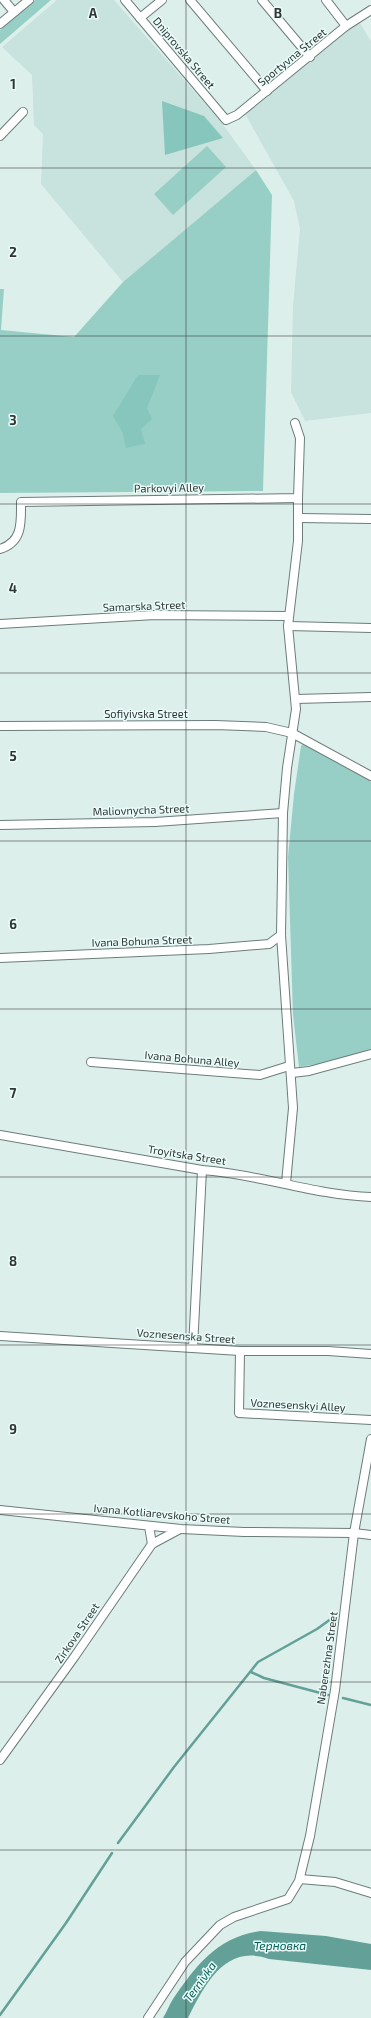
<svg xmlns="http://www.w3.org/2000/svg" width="371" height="2018" viewBox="0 0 371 2018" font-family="'Exo 2',sans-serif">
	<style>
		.built { fill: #c8e2de }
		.green { fill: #97cfc6 }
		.forest { fill: #87c6bc }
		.water { fill: #63a198 }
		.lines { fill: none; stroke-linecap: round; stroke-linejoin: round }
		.stream { stroke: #63a198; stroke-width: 2.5 }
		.minor-casing { stroke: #6c7c79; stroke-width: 10 }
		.minor { stroke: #fff; stroke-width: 8 }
		.grid { fill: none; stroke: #2f3534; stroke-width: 1; stroke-opacity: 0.55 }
		.labels { text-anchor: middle; stroke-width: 3; stroke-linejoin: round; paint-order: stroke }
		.street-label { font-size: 11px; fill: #2f3534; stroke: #eafcf9 }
		.water-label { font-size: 12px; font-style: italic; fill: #026057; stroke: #eafcf9 }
		.grid-label { font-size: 13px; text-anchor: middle; font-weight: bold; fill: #2f3534; stroke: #eafcf9; stroke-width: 3; stroke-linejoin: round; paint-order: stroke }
	</style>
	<rect width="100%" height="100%" fill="#ddefeb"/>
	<g class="built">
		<path d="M57,0H114L221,122L256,170L123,282L41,184L43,134L34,125L32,75L2,47Z"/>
		<path d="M358,20L371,41V413L305,421L291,392L293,306L300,229L294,201L244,112Z"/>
	</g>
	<g class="green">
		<path d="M35,0H51L0,44V30Z"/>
		<path d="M207,146L226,167L173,215L154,194Z"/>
		<path d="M256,170L272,195L263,491L0,493V289H4L1,330L74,337L123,282Z"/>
		<path d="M308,739L371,772V1049L330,1062L299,1067L293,1015L288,857L294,794L301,746Z"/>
	</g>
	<g class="forest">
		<path d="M162,101L204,116L223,138L165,155Z"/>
		<path d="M138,375H160L147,408L152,419L141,429L145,444L126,448L123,433L113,416Z"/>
	</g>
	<path class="water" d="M261,1931L326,1936L371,1944V1970L269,1959C225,1943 204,1986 188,2018H163C167,2012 169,2005 173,1999C197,1964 218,1937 261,1931Z"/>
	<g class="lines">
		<g class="stream">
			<path d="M251,1672L264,1678L328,1695"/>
			<path d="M343,1698L371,1705"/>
			<path d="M118,1843L174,1767L258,1662L317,1629L335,1616"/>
			<path d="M0,2015L66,1923L112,1853"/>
		</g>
		<defs>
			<g id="minor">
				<path d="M4,0L14,12"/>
				<path d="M125,0L226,120L237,115L346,26L371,10"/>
				<path d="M190,0L267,91"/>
				<path d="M262,0L310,57"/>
				<path d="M326,0L346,26"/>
				<path d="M140,18L162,0"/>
				<path d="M0,24L29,0"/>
				<path d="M0,136L23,112"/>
				<path d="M299,518L371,519"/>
				<path d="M0,549C23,542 21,522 21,502L298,498L300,438L295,423"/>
				<path d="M0,624L155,615L288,616"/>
				<path d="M288,626L371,628"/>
				<path d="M296,699L371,697"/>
				<path d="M0,726L215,725L266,727L292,733L371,776"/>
				<path d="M0,825L155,822L283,813"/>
				<path d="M0,958L209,949L269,944L281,935"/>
				<path d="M91,1062L260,1075L289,1066"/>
				<path d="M292,1073L309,1071L371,1054"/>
				<path d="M0,1135L202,1170C259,1174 314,1195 371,1197"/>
				<path d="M286,1183L293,1108L281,935L283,813L287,768L296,709L288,626L298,541V498"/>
				<path d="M0,1336L240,1351H328L371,1354"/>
				<path d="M193,1348L202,1170"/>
				<path d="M240,1351L239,1413L371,1420"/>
				<path d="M0,1510L181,1529L244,1532L354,1533L371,1535"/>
				<path d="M149,1526L152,1544"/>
				<path d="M0,1760L75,1656L152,1544L180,1529"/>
				<path d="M300,1879L335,1882L371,1893"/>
				<path d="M148,2018L185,1962L220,1925L234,1917L288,1899L299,1881L310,1836L335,1690L354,1533L371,1439"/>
			</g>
		</defs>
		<use href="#minor" class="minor-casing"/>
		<use href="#minor" class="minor"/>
	</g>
	<path class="grid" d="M186,0V2018M0,168H371M0,336H371M0,504H371M0,673H371M0,841H371M0,1009H371M0,1177H371M0,1345H371M0,1514H371M0,1682H371M0,1850H371"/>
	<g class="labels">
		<g class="street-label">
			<text transform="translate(184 53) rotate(50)" y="4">Dniprovska Street</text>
			<text transform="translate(292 57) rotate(-39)" y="4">Sportyvna Street</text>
			<text transform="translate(169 488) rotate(-1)" y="4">Parkovyi Alley</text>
			<text transform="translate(144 606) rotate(-2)" y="4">Samarska Street</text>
			<text x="146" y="718">Sofiyivska Street</text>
			<text transform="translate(141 810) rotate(-2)" y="4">Maliovnycha Street</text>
			<text transform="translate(142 941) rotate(-2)" y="4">Ivana Bohuna Street</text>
			<text transform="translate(192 1059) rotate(5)" y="4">Ivana Bohuna Alley</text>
			<text transform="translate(187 1155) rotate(9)" y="4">Troyitska Street</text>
			<text transform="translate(186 1336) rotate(4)" y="4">Voznesenska Street</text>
			<text transform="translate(298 1405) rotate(3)" y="4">Voznesenskyi Alley</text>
			<text transform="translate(162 1514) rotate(5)" y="4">Ivana Kotliarevskoho Street</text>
			<text transform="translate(77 1633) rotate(-56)" y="4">Zirkova Street</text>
			<text transform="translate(327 1658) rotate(-82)" y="4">Naberezhna Street</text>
		</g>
		<g class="water-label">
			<text x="280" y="1950">Терновка</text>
			<text transform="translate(200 1982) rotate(-54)" y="4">Ternivka</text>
		</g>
	</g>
	<g class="grid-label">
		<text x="93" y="18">A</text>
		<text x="278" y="18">B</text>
		<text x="13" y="89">1</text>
		<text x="13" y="257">2</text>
		<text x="13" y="425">3</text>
		<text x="13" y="593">4</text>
		<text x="13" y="761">5</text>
		<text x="13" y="929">6</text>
		<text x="13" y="1098">7</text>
		<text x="13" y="1266">8</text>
		<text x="13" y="1434">9</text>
	</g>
</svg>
